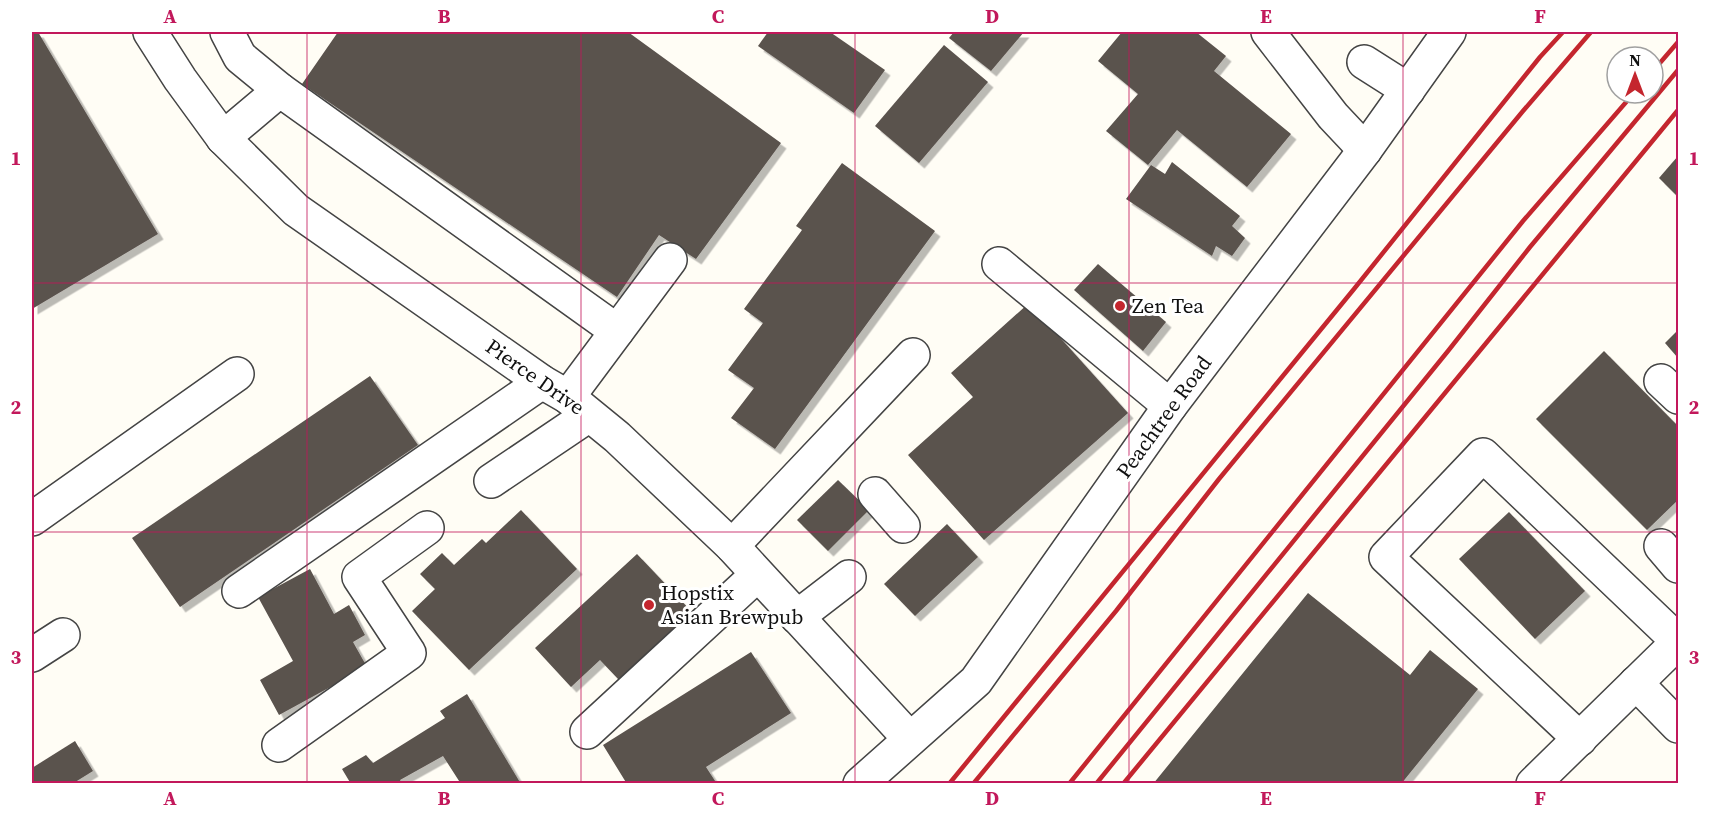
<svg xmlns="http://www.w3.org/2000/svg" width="1710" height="815" viewBox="0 0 1710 815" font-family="'Source Serif 4',serif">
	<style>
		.building { fill: #5a524d; filter: url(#shadow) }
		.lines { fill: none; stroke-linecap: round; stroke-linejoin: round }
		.minor-casing { stroke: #444; stroke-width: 36 }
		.minor { stroke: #fff; stroke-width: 33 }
		.rail { stroke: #c4262e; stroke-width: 4.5 }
		.grid { fill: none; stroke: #c2185b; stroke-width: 1.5; stroke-opacity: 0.55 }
		.poi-dot { fill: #c4262e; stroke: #fff; stroke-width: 2 }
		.labels { text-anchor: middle; stroke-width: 6; stroke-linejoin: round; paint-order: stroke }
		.poi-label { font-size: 21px; fill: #111; stroke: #fff; text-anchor: start }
		.street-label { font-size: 21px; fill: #111; stroke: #fff }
		.neatline { fill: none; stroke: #c2185b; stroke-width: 2 }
		.grid-label { font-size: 20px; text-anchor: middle; font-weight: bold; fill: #c2185b }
	</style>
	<defs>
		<filter id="shadow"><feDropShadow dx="5.5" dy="5.5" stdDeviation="0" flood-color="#0004"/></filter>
	</defs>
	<rect width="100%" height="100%" fill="#fffdf5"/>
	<g class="building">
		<path d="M32,32H38L158,234L32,309Z"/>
		<path d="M338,32H628L781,143L696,259L659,235L617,297L302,84Z"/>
		<path d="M768,32H830L885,70L854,113L758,46Z"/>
		<path d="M954,32H1024L991,71L949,38Z"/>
		<path d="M1122,32H1196L1226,56L1214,71L1291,134L1247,187L1177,130L1148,165L1106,131L1138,94L1098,61Z"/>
		<path d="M944,45L988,82L919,163L875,126Z"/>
		<path d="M1678,156V197L1659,178Z"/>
		<path d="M1172,162L1240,216L1232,226L1245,238L1232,256L1216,246L1212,256L1126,199L1151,165L1165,174Z"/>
		<path d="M842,163L935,231L775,449L731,418L754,388L728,370L763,323L744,309L802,230L796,226Z"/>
		<path d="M1098,264L1166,322L1143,351L1074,290Z"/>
		<path d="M1029,303L1128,413L984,540L908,455L973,397L951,373Z"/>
		<path d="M1678,330V358L1665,343Z"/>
		<path d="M1604,351L1678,426V500L1647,530L1536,419Z"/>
		<path d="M370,376L418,445L180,607L132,538Z"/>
		<path d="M838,480L869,510L828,551L797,520Z"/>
		<path d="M521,510L577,569L469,670L412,611L435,589L420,574L442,553L454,565L482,539L486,543Z"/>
		<path d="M1509,512L1585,591L1535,639L1459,559Z"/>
		<path d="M947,524L978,557L915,616L884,584Z"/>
		<path d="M637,554L692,612L619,680L600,660L571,687L535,648Z"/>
		<path d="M310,569L334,614L349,605L365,635L353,642L367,667L279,715L260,680L293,661L258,597Z"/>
		<path d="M1308,593L1410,675L1430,650L1478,689L1401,784H1153Z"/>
		<path d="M751,652L791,713L706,767L717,784H627L603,745Z"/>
		<path d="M467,694L521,784H461L443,756L400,780L402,784H351L342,769L366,755L373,763L445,718L440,711Z"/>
		<path d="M75,741L93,771L72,784H32V768Z"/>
	</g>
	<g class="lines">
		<defs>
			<g id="minor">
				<path d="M150,32L180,79L223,138L296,210L542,382L568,397L617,437L732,546L910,739"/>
				<path d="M227,32L240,57L280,90"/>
				<path d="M1268,32L1333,116L1365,150"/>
				<path d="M1364,62L1408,90"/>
				<path d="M223,138L280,90L617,331"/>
				<path d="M999,264L1170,406"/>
				<path d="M1661,381L1678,397"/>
				<path d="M568,397L670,260"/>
				<path d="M491,481L589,415"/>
				<path d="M875,494L903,526"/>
				<path d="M32,519L237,374"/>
				<path d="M732,546L913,355"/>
				<path d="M1661,546L1678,566"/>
				<path d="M239,591L542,382"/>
				<path d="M797,617L849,577"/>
				<path d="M32,655L63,635"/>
				<path d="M1636,683L1678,726"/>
				<path d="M587,732L757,575"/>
				<path d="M1580,739L1386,557L1483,455L1678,641"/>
				<path d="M279,745L409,653L359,577L427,528"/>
				<path d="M860,784L976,681L1170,406L1365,150L1449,32"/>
				<path d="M1533,784L1678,642"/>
			</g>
		</defs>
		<use href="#minor" class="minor-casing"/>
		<use href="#minor" class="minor"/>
		<g class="rail">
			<path d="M1653,71L1678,42"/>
			<path d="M949,784L1354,289L1540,57L1563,32"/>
			<path d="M973,784L1116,611L1219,479L1523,111L1591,32"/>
			<path d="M1069,784L1523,221L1634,93"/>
			<path d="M1096,784L1448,351L1530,247L1678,70"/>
			<path d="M1123,784L1678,110"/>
		</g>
	</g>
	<path class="grid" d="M307,32V784M581,32V784M855,32V784M1129,32V784M1403,32V784M32,283H1678M32,532H1678"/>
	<g class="poi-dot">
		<circle cx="1120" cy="306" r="6"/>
		<circle cx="649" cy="605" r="6"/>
	</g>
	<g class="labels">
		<g class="poi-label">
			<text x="1132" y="313">Zen Tea</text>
			<text x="661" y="600">Hopstix<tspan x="661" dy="24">Asian Brewpub</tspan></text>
		</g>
		<g class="street-label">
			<text transform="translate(535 377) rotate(35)" y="7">Pierce Drive</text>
			<text transform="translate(1164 417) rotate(-54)" y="7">Peachtree Road</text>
		</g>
	</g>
	<rect width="1710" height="815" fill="none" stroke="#ffffff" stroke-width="66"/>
	<g transform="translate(1635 75)"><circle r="28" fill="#ffffff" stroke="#a0a0a0" stroke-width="1.5"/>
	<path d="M0-4.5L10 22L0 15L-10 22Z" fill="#c4262e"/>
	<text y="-9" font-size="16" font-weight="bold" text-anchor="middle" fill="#111111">N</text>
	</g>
	<rect x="33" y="33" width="1644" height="749" class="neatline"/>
	<g class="grid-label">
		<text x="170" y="23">A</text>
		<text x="444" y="23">B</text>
		<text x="718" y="23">C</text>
		<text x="992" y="23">D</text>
		<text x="1266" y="23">E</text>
		<text x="1540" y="23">F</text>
		<text x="16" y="165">1</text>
		<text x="1694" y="165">1</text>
		<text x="16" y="414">2</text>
		<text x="1694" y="414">2</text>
		<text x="16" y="664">3</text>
		<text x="1694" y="664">3</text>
		<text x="170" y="805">A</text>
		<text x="444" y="805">B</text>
		<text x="718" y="805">C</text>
		<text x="992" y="805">D</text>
		<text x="1266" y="805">E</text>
		<text x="1540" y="805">F</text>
	</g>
</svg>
